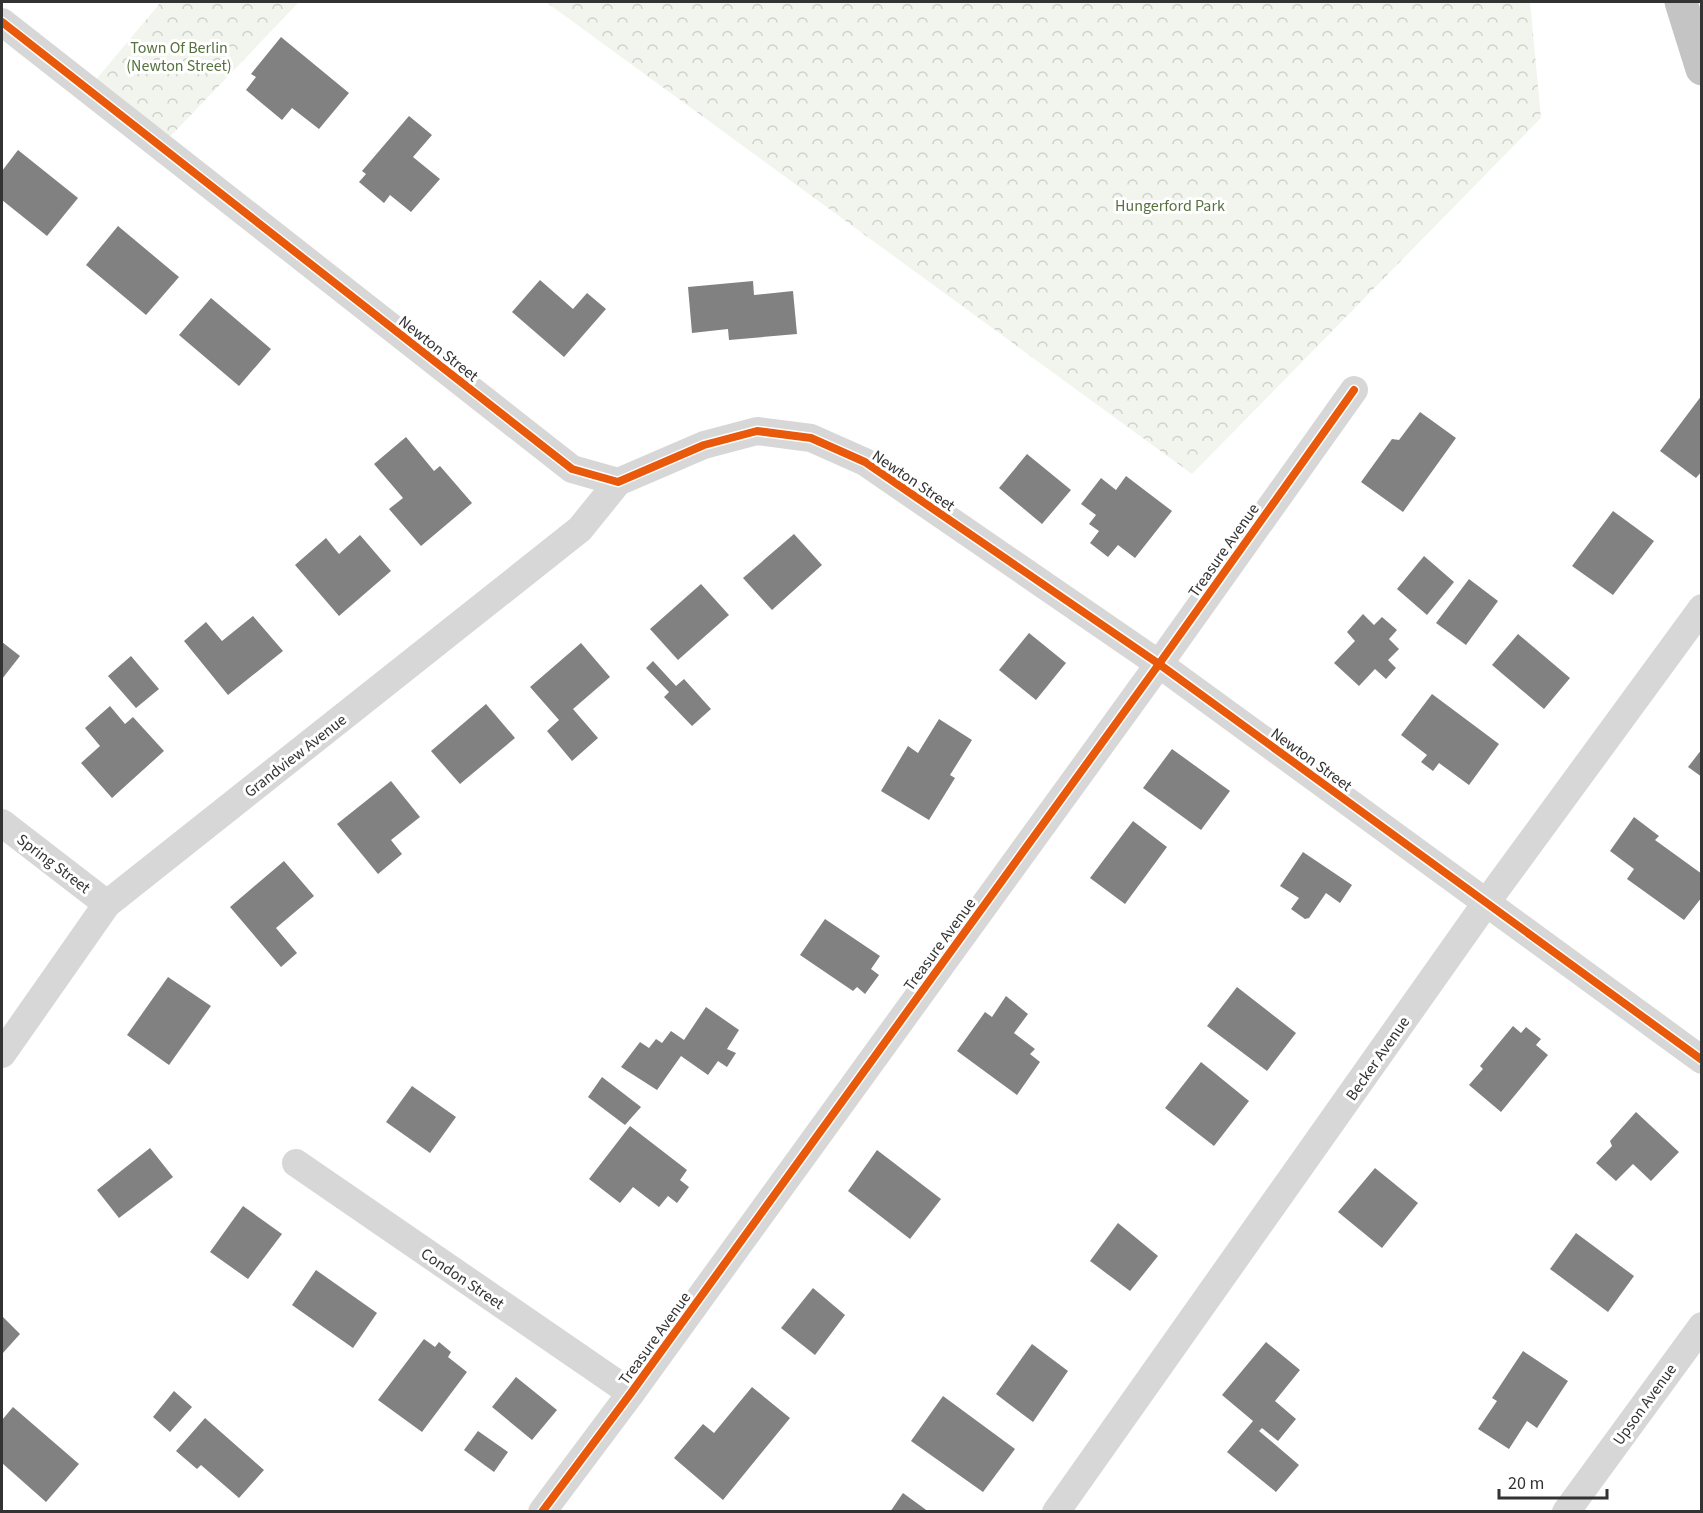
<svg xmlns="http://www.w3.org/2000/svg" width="1703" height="1513" viewBox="0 0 1703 1513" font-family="'Source Sans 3',sans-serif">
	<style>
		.park { fill: url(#park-crowns) }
		.building { fill: #818181 }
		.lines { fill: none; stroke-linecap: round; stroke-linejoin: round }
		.street { stroke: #d7d7d7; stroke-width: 28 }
		.highway { stroke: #c4c4c4; stroke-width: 33 }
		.cycleway-casing { stroke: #fff; stroke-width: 11 }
		.cycleway { stroke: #e8590c; stroke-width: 8 }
		.labels { text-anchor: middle; stroke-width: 6; stroke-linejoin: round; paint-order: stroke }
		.park-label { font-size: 16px; fill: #56713e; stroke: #fff }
		.street-label { font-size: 16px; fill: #333; stroke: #fff }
	</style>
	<defs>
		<pattern id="park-crowns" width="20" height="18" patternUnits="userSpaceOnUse" patternTransform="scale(1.5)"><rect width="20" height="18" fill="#f1f5ed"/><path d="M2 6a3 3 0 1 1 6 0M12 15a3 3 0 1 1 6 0" fill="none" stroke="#cfd2cc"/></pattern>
	</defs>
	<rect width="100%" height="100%" fill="#fff"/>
	<g class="park">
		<path d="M161,2H299L162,145L88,89Z"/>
		<path d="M546,2H1530L1541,118L1192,474Z"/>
	</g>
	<g class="building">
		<path d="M281,37L349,93L319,129L292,108L282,120L246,90L256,77L251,74Z"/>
		<path d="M409,116L432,135L413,157L440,179L411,212L390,195L384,203L359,182L366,174L362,171Z"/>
		<path d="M18,150L78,198L47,236L2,200V171Z"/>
		<path d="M118,226L179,277L146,315L86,265Z"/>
		<path d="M540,280L573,309L587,293L606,309L564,357L512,312Z"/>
		<path d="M753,281L754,295L793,291L797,334L729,340L728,329L692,333L688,287Z"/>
		<path d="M211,298L271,349L239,386L179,335Z"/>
		<path d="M1702,395V471L1696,478L1660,451Z"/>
		<path d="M1420,412L1456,438L1403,512L1361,482L1392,439L1399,440Z"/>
		<path d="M406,437L434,471L440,466L472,503L421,546L389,509L403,498L374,464Z"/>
		<path d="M1027,454L1071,490L1042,524L999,488Z"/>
		<path d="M1126,476L1172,511L1135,558L1118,545L1108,557L1090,543L1099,531L1089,524L1096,515L1081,504L1101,478L1116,490Z"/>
		<path d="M1613,511L1654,541L1613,595L1572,566Z"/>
		<path d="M794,534L822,565L772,610L743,578Z"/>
		<path d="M360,535L391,571L339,616L295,565L326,538L339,554Z"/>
		<path d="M1424,556L1454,582L1427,615L1397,589Z"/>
		<path d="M1469,579L1498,601L1466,645L1436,623Z"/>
		<path d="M701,584L729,615L678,660L650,629Z"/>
		<path d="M1363,614L1374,625L1382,617L1397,630L1389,639L1399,649L1388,660L1396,668L1386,679L1375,669L1359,686L1334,663L1355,641L1347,632Z"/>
		<path d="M253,616L283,651L228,695L184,641L206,622L222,641Z"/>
		<path d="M1029,633L1066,663L1036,700L999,670Z"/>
		<path d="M1518,634L1570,678L1544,709L1492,665Z"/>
		<path d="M2,642L20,656L2,679Z"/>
		<path d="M581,643L610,677L573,709L598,738L572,761L547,731L559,720L530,687Z"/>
		<path d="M131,656L159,689L136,708L108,676Z"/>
		<path d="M653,661L676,686L684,679L711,709L692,726L664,697L669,692L646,668Z"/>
		<path d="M1432,694L1499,744L1469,785L1439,763L1433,771L1421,762L1427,755L1401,735Z"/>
		<path d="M486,704L515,738L460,784L431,751Z"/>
		<path d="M110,706L125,724L133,717L164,751L112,798L81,763L100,746L85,728Z"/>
		<path d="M939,719L972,740L950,775L955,778L929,820L881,791L908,746L918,753Z"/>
		<path d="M1172,749L1230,791L1201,830L1143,788Z"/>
		<path d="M1702,749V777L1688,767Z"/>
		<path d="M391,781L420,817L391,840L402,854L378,874L337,824Z"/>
		<path d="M1634,817L1659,836L1655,840L1702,874V897L1684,920L1627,879L1634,869L1610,851Z"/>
		<path d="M1133,821L1167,847L1125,904L1090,878Z"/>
		<path d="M1303,852L1352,885L1340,903L1326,893L1309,918L1305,919L1291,909L1299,898L1280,886Z"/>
		<path d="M284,861L314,896L276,928L297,953L281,967L230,907Z"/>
		<path d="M825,919L880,956L871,969L879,975L865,994L857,987L853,991L800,955Z"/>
		<path d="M168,977L211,1006L169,1065L127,1035Z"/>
		<path d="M1237,987L1296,1033L1267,1071L1207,1026Z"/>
		<path d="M1006,996L1028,1014L1014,1033L1035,1049L1030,1054L1040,1062L1017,1095L957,1051L985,1012L992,1017Z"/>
		<path d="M706,1007L739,1030L727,1049L736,1053L727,1067L718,1061L708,1075L681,1056L657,1090L621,1067L640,1042L649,1048L656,1039L662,1043L671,1031L684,1040Z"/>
		<path d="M1513,1026L1521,1033L1526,1027L1541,1039L1536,1045L1548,1055L1501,1112L1469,1085L1483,1069L1480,1066Z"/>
		<path d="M1201,1062L1249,1101L1214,1146L1165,1108Z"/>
		<path d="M602,1077L641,1107L625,1125L588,1097Z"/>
		<path d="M412,1086L456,1117L430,1153L386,1122Z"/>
		<path d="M1636,1112L1679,1152L1651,1181L1633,1164L1616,1181L1596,1163L1612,1146L1610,1141Z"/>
		<path d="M630,1126L687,1170L680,1180L689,1187L677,1203L668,1196L659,1207L633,1187L620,1203L589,1179Z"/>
		<path d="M150,1148L173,1177L119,1218L97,1190Z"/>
		<path d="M877,1150L941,1199L910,1239L848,1191Z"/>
		<path d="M1375,1168L1418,1203L1382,1248L1338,1212Z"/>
		<path d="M243,1206L282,1234L248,1279L210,1252Z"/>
		<path d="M1118,1223L1158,1256L1130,1291L1090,1261Z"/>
		<path d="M1576,1233L1634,1276L1608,1312L1550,1269Z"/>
		<path d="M316,1270L377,1313L353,1348L292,1305Z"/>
		<path d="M813,1288L845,1315L815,1355L781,1328Z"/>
		<path d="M2,1316L20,1334L2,1354Z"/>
		<path d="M424,1339L435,1347L439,1342L451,1352L448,1357L467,1372L422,1432L378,1400Z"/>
		<path d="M1266,1342L1300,1370L1275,1401L1296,1419L1278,1441L1262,1428L1259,1431L1299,1465L1276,1492L1227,1452L1253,1421L1222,1395Z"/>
		<path d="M1032,1344L1068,1371L1033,1422L996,1394Z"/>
		<path d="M1523,1351L1568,1381L1537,1428L1527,1421L1509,1449L1478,1429L1497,1401L1492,1398Z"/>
		<path d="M516,1377L557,1410L532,1440L492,1407Z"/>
		<path d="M752,1387L790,1418L723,1500L674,1458L703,1424L714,1433Z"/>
		<path d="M174,1391L192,1407L170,1432L153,1417Z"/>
		<path d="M943,1396L1015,1449L983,1492L911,1441Z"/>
		<path d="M13,1407L79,1464L46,1502L2,1463V1420Z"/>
		<path d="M205,1418L264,1470L239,1498L201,1465L197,1469L176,1451Z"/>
		<path d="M478,1431L508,1452L494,1472L464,1450Z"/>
		<path d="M903,1493L929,1512H890Z"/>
	</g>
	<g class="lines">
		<g class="street">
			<path d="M2,22L572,469L618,482L704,445L757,431L811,438L865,462L1159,664L1702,1060"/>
			<path d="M2,823L107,904"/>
			<path d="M2,1054L107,904L580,529L618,482"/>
			<path d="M296,1163L631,1393"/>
			<path d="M542,1512L631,1393L1159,664L1354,390"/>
			<path d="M1056,1512L1486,903L1702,608"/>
			<path d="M1566,1512L1702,1326"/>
		</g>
		<path class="highway" d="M1681,2L1702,69"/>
		<defs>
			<g id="cycleway">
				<path d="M2,22L572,469L618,482L704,445L757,431L811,438L865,462L1159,664L1702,1060"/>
				<path d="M542,1512L631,1393L1159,664L1354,390"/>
			</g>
		</defs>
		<use href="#cycleway" class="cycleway-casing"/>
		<use href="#cycleway" class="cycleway"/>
	</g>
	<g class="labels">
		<g class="park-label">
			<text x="179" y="53">Town Of Berlin<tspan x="179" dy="18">(Newton Street)</tspan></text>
			<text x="1170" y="211">Hungerford Park</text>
		</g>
		<g class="street-label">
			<text transform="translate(439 348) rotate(38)" y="6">Newton Street</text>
			<text transform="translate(914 480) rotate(34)" y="6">Newton Street</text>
			<text transform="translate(1223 550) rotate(-55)" y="6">Treasure Avenue</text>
			<text transform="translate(295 755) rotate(-38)" y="6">Grandview Avenue</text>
			<text transform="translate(1312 759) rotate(36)" y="6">Newton Street</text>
			<text transform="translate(54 863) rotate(37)" y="6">Spring Street</text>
			<text transform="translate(939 944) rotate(-54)" y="6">Treasure Avenue</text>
			<text transform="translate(1377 1058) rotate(-55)" y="6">Becker Avenue</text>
			<text transform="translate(463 1278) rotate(34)" y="6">Condon Street</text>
			<text transform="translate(654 1338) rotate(-54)" y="6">Treasure Avenue</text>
			<text transform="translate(1644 1404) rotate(-54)" y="6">Upson Avenue</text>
		</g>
	</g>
	<rect width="1703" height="1513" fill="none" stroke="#333333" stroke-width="6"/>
	<path d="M1499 1489v9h108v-9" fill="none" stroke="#333333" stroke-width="3"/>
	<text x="1508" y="1489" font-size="18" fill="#333333" stroke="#ffffff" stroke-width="4.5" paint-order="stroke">20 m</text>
</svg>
